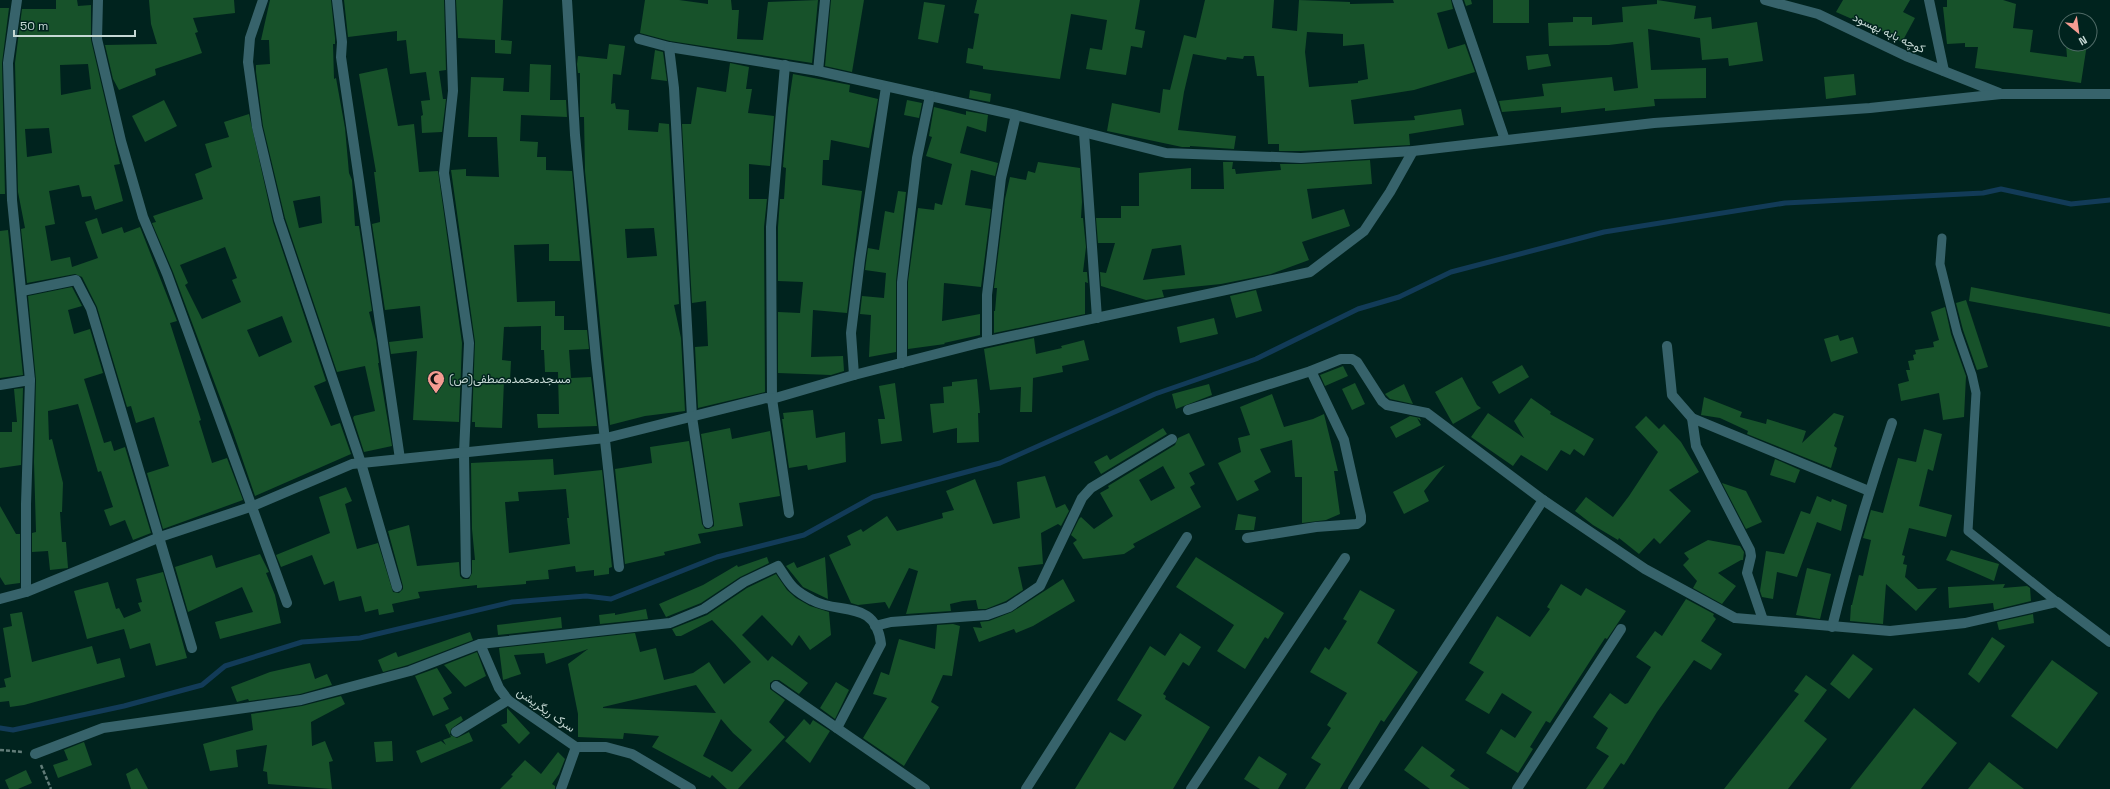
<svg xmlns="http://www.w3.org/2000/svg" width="2110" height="789" viewBox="0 0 2110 789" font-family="'Space Grotesk',Vazirmatn,sans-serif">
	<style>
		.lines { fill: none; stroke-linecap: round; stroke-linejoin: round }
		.stream { stroke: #123b58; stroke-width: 5 }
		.building { fill: #17522a; fill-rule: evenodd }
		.path { stroke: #617c78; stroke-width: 2.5; stroke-dasharray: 4 2; stroke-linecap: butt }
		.service { stroke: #37636b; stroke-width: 9 }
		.minor { stroke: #37636b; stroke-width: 10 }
		.labels { text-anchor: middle; stroke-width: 3; stroke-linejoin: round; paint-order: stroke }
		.street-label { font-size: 12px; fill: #c5d8d4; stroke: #00231e }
		.poi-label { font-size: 12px; fill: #c5d8d4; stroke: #00231e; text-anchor: start }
	</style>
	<rect width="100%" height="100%" fill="#00231e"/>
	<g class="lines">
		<path class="stream" d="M0,728L13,730L124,706L202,685L225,666L302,642L360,638L512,602L586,596L611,599L717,557L804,535L873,497L1000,463L1155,394L1256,359L1358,309L1399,297L1451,272L1604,232L1785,203L1983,193L2001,189L2071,204L2110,200"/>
	</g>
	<g class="building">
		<path d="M56,0H77L78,6L91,5V40L120,164L114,165L123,201L95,210L91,196L82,197L79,185L49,191L55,224L45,226L51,261L70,257L72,267L98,258L85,222L97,218L102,234L122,227L124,233L140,227L177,321L170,323L201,420L199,421L212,463L227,458L243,500L163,529L147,473L169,466L154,417L136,423L131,406L127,407L97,307L82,277L75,274L27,283L21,229L25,228L18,192L15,63L22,9H56ZM88,64L91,89L61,95L60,65ZM49,128L52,153L27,157L25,129Z"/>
		<path d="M149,0H234L235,13L193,18L198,32L195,33L202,53L155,69L156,75L119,90L113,79L105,45L157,44L151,24Z"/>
		<path d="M270,0H331L335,38V44H333L334,79L336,78L345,128L349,173L352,180L355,226H359L372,311L369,312L376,340L379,363H378L392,446L364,452L353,418L354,416L375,411L365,366L337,372L285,218L263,126L256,72V65L270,64L269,40H261ZM320,196L322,223L299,228L293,201Z"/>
		<path d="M344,0H444L446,70L439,71L443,99H446L442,132L422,133L421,116L423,115L421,101L430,100L426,72L410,74L406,40L397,41V31L348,37Z"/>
		<path d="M456,0H503L501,40L512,41L511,54L495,53V40L458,38Z"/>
		<path d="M645,0H679L708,4V0H731L732,10H739L737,39L763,40L768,2L818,0L812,63L670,41L640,33Z"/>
		<path d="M831,0H864L852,72L825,66Z"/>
		<path d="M977,0H1140L1135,29L1145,31L1142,48L1131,46L1126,75L1086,69L1090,48L1102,50L1107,20L1071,14L1060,79L983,69V66L966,63L968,48L973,49L979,14L974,13Z"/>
		<path d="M1205,0H1274L1272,28L1297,31L1299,0L1350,2V4L1394,3L1393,0H1451L1453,9L1437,13L1448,49L1465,44L1475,72L1414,90L1351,100L1354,124L1415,120L1414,116L1461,109L1464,125L1409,134L1410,145L1301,151H1279V144H1268L1264,76H1257L1254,56H1244L1243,59L1227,57L1226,60L1193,54L1184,92L1178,130L1236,136L1234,149L1190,146V147H1182L1107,131L1112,103L1160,113L1163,89L1170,90L1184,35L1196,38ZM1307,32L1343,34V46L1364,44L1368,79L1358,81V83L1309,87L1305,52Z"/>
		<path d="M1464,0H1471L1472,4L1466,6Z"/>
		<rect x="1493" y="0" width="36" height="23"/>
		<path d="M1657,0L1696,6L1694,19L1711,17L1712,29L1757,22L1763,61L1729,66L1728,58L1702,60L1700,38L1648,29L1651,70L1706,68V98L1654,99L1655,106L1605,111V108L1561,113V107L1502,112L1499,101L1544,96L1542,84L1612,77L1614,91L1638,88L1633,42L1609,45L1549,46L1548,23L1573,22V17H1592V25L1623,22L1622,7L1657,4Z"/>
		<path d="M1843,0H1910L1903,12L1915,18L1902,42L1869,24L1868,26L1836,12Z"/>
		<path d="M1947,0H2003L2016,4L2013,28L2033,30L2030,52L2067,57L2066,44H2087L2081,83L1975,68L1978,47H1965V43L1947,44L1943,7H1947Z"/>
		<path d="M924,2L945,5L938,43L918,39Z"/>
		<path d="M0,8H9L2,63L5,194H0Z"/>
		<path d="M609,44L625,46L621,75L613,74L611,104L615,103L616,109L629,110L628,130L658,132L659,123L669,124L679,304L674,305L681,338L685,411L645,416L610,425L585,171L584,117H580V73H578L577,64L578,56L607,59ZM654,228L657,256L627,258L625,229Z"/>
		<path d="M655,50L663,52L667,81L651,79Z"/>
		<path d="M1548,54L1551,66L1528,70L1526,56Z"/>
		<path d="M730,63L749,67L746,89H752L748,113L774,116L770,166L749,164V199H767L764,227L765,392L698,408L695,347L708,346L706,301L692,303L682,124H691L697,87L726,92Z"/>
		<path d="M530,64L551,65L550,100H566L567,117L521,115L520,141L538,142L537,157H546V170L572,171L580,261H549V244L514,245L517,302L555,301V316H564V330H587L589,349L569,350L571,378L591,377L597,426L538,428L537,414H559L558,372H545L544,350H541V326L504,327L502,360L511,361L510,381H504L502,428L475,427V422H472L475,342L451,170L466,169V176L499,177L497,137H468L471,77L504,78L503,91L529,92Z"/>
		<path d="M387,68L398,126L414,124L419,172L438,171L462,343L459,422L413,420L417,351L391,354L389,342L423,338L420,306L385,310L372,224L380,222V218L374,172H376L359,74Z"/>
		<path d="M793,74L850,85L849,92L878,99L869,148L831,140L829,160H823L822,185L862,191L847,313L813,310L811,357L843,356L844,371L831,375L778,373V312L800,313L803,282L778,281V227L780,199H784L786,168L783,167L788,108Z"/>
		<path d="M1854,74L1856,95L1826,99L1824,77Z"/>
		<path d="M970,90L991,94L990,102L969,98Z"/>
		<path d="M164,100L177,126L145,142L132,116Z"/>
		<path d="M907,100L922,103L919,118L904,115Z"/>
		<path d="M934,107L966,115V111L988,115L986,132L967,126L960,153L998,163L995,176L971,170L965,205L991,209L981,287L944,283L942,321L980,314V335L944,343L945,344L908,349V282L918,208L934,210L935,203L942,205L952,164L926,156L932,137L929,136Z"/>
		<path d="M249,114L273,222L326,381L314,386L331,426L340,423L351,454L255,496L233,432L173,272L152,223L156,222L153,216L203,199L195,174L212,167L205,144L229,137L224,122ZM225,247L237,278L232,280L241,302L202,319L185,285L188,283L180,265ZM282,316L292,342L259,357L247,330Z"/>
		<path d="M1370,160L1372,184L1307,189L1312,219L1344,209L1350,226L1302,242L1309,260L1271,274L1221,284L1162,290L1164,297L1146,300L1101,286L1100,272L1106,273L1115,243H1098L1096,218H1121V206H1139V173L1191,168V189H1224L1223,162H1233L1232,169H1235L1236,174L1281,170L1280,164H1301ZM1181,245L1185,275L1143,280L1152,249Z"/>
		<path d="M1038,162L1080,168L1082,202L1081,218H1083L1086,247L1083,272H1087L1088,283L1085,282V314L994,333V311H995L997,288H994L1005,199L1010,177L1026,180L1028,171L1035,173Z"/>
		<path d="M898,191L906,192L896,281V352L869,357L871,315L860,314L862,296L884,298L886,273L865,270L868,248L879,250L885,211L894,213Z"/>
		<path d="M8,230L23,375L0,378V231Z"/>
		<path d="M72,287L82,306L68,310L74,334L90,329L103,373L84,379L104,443L111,441L114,451L125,447L151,533L133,540L125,520L110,526L104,510L113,507L101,471L98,472L78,404L48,411L49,440L52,439L63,483L62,512H60L62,542H66L68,568L50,570L48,551L32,552V533L36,532L34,462L36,380L28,296Z"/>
		<path d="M1971,287L2110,314V327L1969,301Z"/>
		<path d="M1256,290L1262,311L1236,318L1230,296Z"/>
		<path d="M1966,300L1988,367L1977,370L1963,330L1956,303Z"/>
		<path d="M1945,307L1951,334L1966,376L1964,417L1943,420L1939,393L1901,401L1898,384L1909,381L1906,370H1910L1908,361L1914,360L1913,355L1916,354L1915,350L1934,347L1933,342L1939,340L1931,312Z"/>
		<path d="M1214,318L1218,334L1180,343L1177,327Z"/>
		<path d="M1838,335L1840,341L1853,337L1858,353L1831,362L1824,339Z"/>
		<path d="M1034,338L1036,354L1062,348L1061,346L1084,340L1089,360L1062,366L1063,372L1033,378L1032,412H1020L1021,387L990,390L984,349Z"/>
		<path d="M1522,365L1529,377L1499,394L1492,382Z"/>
		<path d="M1343,366L1348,376L1325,386L1320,375Z"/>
		<path d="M1462,377L1477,405L1481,408L1453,424L1435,392Z"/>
		<path d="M977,379L980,413H978L979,442L957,443V428L933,433L930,404L944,403L943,387L952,386V382Z"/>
		<path d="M895,383L902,441L881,444L878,419H885L879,386Z"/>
		<path d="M1355,383L1365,404L1352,410L1342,389Z"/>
		<path d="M1209,384L1212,395L1176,409L1172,394Z"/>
		<path d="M1404,384L1413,404L1390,399L1385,394Z"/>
		<path d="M23,388L21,465L0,468V432H12V422H17L14,389Z"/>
		<path d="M1272,394L1284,427L1313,419L1324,414L1338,471H1334L1340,514L1326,520L1302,523V477H1295L1292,440L1260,449L1271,472L1254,481L1259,490L1237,501L1218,463L1241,452L1238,438L1250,435L1240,407Z"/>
		<path d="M1704,397L1742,412L1740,417L1766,424L1767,419L1806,431L1802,443L1834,413L1844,416L1834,446L1837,448L1831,468L1747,434L1748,431L1720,418L1701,415Z"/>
		<path d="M1531,398L1551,412L1550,414L1594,439L1584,456L1574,449L1570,455L1561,450L1547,471L1521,455L1513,466L1471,437L1488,413L1524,438L1514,421Z"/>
		<path d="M813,410L816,438L845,432L846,462L808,470L807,465L789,468L782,419H784L783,413Z"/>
		<path d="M1410,416L1420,418L1421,421L1417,418L1421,425L1396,438L1390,427Z"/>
		<path d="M1646,416L1659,429L1664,424L1681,442L1699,472L1669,490L1691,511L1660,544L1654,538L1639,554L1619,538L1618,540L1593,525L1575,511L1586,497L1613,517L1629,496L1658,452L1635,427Z"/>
		<path d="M730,428L732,439L770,431L780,496L739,503L743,526L698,534L701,543L664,552L665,555L625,564L615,469L652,463L650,447L689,441L702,524L705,529H709L714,526V522L701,434Z"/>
		<path d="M1163,428L1167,434L1101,474L1094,462L1107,455L1110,460Z"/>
		<path d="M1924,429L1942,434L1933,471L1928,469L1919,506L1952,515L1946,537L1909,528L1902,555L1905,556L1903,564L1907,565L1905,577L1918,589L1937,588L1916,611L1886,584L1883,624L1850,621L1851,605H1852L1859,575L1863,576L1871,540L1863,538L1871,510L1883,513L1898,458L1916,462Z"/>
		<path d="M1189,433L1205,465L1189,473L1195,484L1190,487L1201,507L1133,544L1135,547L1124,554L1083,559L1073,543L1077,540L1071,535L1079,519L1081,517L1094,529L1113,516L1100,493L1109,488L1108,486L1175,445L1178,438ZM1163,466L1175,488L1151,501L1139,480Z"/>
		<path d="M553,459L554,475L602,470L612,567L609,568V574L594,576V570L576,572L575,566L548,570L549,579L526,581V584L477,588V585L418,592L420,598L392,604L394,612L379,615L378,609L365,612L361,596L339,601L334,581L324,585L312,555L281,567L276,555L330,533L319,497L346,487L352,501L345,504L357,549L378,543L393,592L399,593L403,589V586L388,531L409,525L417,566L459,562L460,576L463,579H469L472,573V560H475L472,529L471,463ZM566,489L569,518H567L570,544L509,553L505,502L519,501L518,492Z"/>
		<path d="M1775,459L1800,470L1795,483L1770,475Z"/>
		<path d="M1445,465L1424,491L1429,501L1404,514L1393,492Z"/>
		<path d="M1045,476L1056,508L1065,504L1069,511L1061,526L1058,524L1041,533L1043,564L1018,567L1023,590L1006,601L986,609H978L976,600L963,601L950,604L951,611L906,614L918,571L909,568L889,609L885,602L858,605L851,603L829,555L851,545L847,536L861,529L863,532L887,516L897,531L943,518L942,513L954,510L946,491L975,479L993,524L1020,518L1017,482Z"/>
		<path d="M1722,483L1746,491L1762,522L1746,529Z"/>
		<path d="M1817,496L1831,502L1832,499L1847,505L1841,531L1817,522L1797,577L1777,572L1773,599L1762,597L1760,591L1766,551L1784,554L1801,511L1810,514Z"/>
		<path d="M0,506L16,534H20V583L5,585L0,577Z"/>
		<path d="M1238,514L1256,517L1254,530H1235Z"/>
		<path d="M1708,540L1740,546L1744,552L1743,560H1741L1718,573L1736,586L1722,604L1693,588L1697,581L1683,565L1689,559L1684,553Z"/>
		<path d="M1951,550L1999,564L1994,581L1946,560Z"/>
		<path d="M260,554L269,572L266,573L275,595L281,623L220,639L215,622L253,612L242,587L188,612L175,567L212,555L216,568Z"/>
		<path d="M767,557L769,563L740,577L701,603L666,617L659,604L703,585L737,565L738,567Z"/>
		<path d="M825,557L828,599L803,587L786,566L794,562L797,568Z"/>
		<path d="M1196,557L1284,613L1268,639L1265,637L1245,669L1217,651L1234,625L1176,587Z"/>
		<path d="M1807,568L1831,574L1820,619L1796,615Z"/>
		<path d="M163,572L187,658L156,666L150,643L130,649L124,629L87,639L74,591L108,582L116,609L119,608L124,618L141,611L138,603L142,602L136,579Z"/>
		<path d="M776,574L787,590L796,598L810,606L829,612L831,635L810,650L799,635L792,646L762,615L742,635L768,661L772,656L808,683L799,694L779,680H774L770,683V689L785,700L769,722L785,737L738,789H727L712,775L710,778L652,747L659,736L624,733L623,739L578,737V714L568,664L588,649L546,664L544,653L514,655L521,674L503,680L499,648L635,633L640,652L656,648L664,680L693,673L709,662L724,684L751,662L735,644L712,620L681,636H676L672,629L707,615L747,588ZM696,685L716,713L603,708V707ZM721,719L733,733L752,750L732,772L703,756Z"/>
		<path d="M1063,579L1075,601L1033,626L1016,633L1014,629L979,642L973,627L982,628L980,622L989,621L1012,612Z"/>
		<path d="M1561,584L1581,596L1586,588L1626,611L1607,639L1605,638L1550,723L1546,721L1530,747L1533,749L1518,773L1486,753L1501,729L1515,738L1532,712L1502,693L1489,714L1465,700L1484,672L1469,663L1497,616L1530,637L1550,609L1547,607Z"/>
		<path d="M2005,584L2003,588L2027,586L2030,588L2031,601L1994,610L1993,603L1949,608L1948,587Z"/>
		<path d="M1360,590L1395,610L1377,643L1418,672L1384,722L1381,720L1340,789H1305L1321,764L1311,758L1331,728L1327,725L1347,693L1310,672L1325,647L1329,650L1347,621L1343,619Z"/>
		<path d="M1686,599L1714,614L1713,616L1716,619L1701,641L1722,654L1711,670L1694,660L1657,712L1624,765L1621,763L1603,789H1586L1609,756L1596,748L1608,728L1593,717L1610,693L1625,704L1628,703L1651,667L1636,657L1655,631L1662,636Z"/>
		<path d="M646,609L648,619L600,624L599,615L615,613V615Z"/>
		<path d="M22,612L32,662L92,646L97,664L120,658L125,677L24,705L10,707L9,701L0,702V688L6,687L4,679L11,677L3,628L12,626L10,614Z"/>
		<path d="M2033,614L2034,623L1999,630L1997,622Z"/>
		<path d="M561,617L562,628L498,635L497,625Z"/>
		<path d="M953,624L960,626L952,676L943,675L931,702L939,707L904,766L863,738L887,698L873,694L881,672L889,675L899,639L935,649L937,625Z"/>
		<path d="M470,632L473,640L408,665L383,672L378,660L396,652L398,657Z"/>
		<path d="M1180,633L1201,647L1189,666L1183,662L1163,694L1166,696L1165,699L1210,727L1173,789H1075L1110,732L1125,741L1142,715L1117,700L1150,646L1165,656Z"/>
		<path d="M1992,637L2005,646L1979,683L1968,674Z"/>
		<path d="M477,652L486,676L465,687L444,665Z"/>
		<path d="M1853,654L1873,669L1849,699L1830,684Z"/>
		<path d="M2052,660L2098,693L2057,749L2011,716Z"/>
		<path d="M310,663L315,679L327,674L332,685L300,694L249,701L248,699L237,702L231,687L270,672Z"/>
		<path d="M437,668L452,693L443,698L449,709L433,716L415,676Z"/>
		<path d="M1806,675L1827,690L1804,721L1827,739L1788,789H1724L1799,694L1794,691Z"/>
		<path d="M836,682L849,690L835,719L820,708Z"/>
		<path d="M341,696L345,704L311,722L312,746L325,741L333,761L329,762L332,789L268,784L267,772L263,771L267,745L236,750L238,767L210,771L203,744L253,730L251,714L302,706Z"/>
		<path d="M507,708L530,733L519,744L501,725L507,723Z"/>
		<path d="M1914,708L1957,743L1921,789H1850Z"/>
		<path d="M461,716L463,720L451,729L450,735L457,738L469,732L473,741L421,763L416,751L441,741L446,745L443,740L451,737L445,725Z"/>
		<path d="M804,719L810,725L813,720L830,731L810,763L785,741Z"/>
		<path d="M392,741L393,761L376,762L374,742Z"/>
		<path d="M84,742L92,765L58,778L53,765L68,760L64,750Z"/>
		<path d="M1422,746L1455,770L1450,776L1470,789H1430L1404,770Z"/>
		<path d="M558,752L565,759L559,774L552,784L555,786V789H500L513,776L511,775L525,760L541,774Z"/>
		<path d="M1259,756L1287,774L1278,789H1260L1244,779Z"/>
		<path d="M1989,762L2024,789H1968Z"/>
		<path d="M137,768L148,789H131L126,774Z"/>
		<path d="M26,770L32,783L18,789H9L5,780Z"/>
	</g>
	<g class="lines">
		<g class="path">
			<path d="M0,750L23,752"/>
			<path d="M41,765L51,789"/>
		</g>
		<path class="service" d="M1942,238L1940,264L1957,332L1972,375L1976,393L1968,531L2057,602"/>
		<g class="minor">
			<path d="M17,0L8,63L12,200L30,380L26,504V592"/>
			<path d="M98,0L97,39L121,141L143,217L167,274L287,603"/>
			<path d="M263,0L250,38L248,62L257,127L279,220L361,463L397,587"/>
			<path d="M337,0L342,42L341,57L400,459"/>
			<path d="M450,0L453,91L444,173L469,343L464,453L466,573"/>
			<path d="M567,0L575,135L596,359L619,567"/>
			<path d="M1457,0L1505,140"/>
			<path d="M1765,0L1818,14L1906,56L1999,93"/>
			<path d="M1929,0L1944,71"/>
			<path d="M639,39L669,47L818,71L1016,115L1166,153L1301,158L1413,151L1654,123L1870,108L2001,94H2110"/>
			<path d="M669,47L674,88L692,417L708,523"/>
			<path d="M785,65L771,227L772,399L789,513"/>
			<path d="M818,71L825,0"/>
			<path d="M1084,133L1097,318"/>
			<path d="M22,291L76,280L91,309L192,648"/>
			<path d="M987,341V295L1001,178L1016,115"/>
			<path d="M1667,346L1672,395L1692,418L1869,491"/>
			<path d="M902,363V282L917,158L930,96"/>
			<path d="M854,375L851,333L860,260L886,87"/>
			<path d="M0,385L30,380"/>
			<path d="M1188,410L1311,371L1341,359H1352L1357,362L1382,401L1387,405L1427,413L1543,500L1645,569L1735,618L1890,631L1965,623L2057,602L2110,642"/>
			<path d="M1692,418L1696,446L1750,550L1751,556L1747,573L1763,620"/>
			<path d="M1247,538L1316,527L1357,524L1361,521V516L1344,440L1311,371"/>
			<path d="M0,599L26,592L160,537L253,506L352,464L606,438L766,398L772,399L854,375L979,343L1310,272L1364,231L1390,192L1413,151"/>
			<path d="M875,626L891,622L987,615L1009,607L1040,586L1082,498L1091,488L1172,439"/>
			<path d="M1832,627C1849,558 1869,491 1892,423"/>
			<path d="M480,644L499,688L508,700L576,747H606L632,754L691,789"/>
			<path d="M776,686L925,789"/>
			<path d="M456,732L508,700"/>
			<path d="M35,754L103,728L301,700L410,671L480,644L670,623L704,609L744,582L778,566C790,584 791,589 812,600C839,615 876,599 881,644L837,728"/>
			<path d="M561,789L576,747"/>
			<path d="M1026,789L1187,537"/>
			<path d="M1191,789L1345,558"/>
			<path d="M1353,789L1543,500"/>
			<path d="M1517,789L1621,629"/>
		</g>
	</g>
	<defs>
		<symbol id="mosque-pin" viewBox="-11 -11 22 30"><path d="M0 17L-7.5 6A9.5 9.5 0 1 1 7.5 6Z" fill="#f59c92" stroke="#00231e"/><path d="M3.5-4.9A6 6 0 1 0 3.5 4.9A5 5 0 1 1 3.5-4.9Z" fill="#111"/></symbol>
	</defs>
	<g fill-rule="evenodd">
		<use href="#mosque-pin" x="426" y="369" width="20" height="27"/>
	</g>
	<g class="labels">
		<g class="street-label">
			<text transform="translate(1889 33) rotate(25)" y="4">کوچه بابه بهسود</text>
			<text transform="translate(546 710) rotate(35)" y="4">سرک ریگریشن</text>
		</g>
		<g class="poi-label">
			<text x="449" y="383">مسجدمحمدمصطفی(ص)</text>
		</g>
	</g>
	<g transform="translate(2078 32) rotate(151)"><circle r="19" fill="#00231e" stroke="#4f6b67"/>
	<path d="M0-3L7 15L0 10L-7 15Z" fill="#f59c92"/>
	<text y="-6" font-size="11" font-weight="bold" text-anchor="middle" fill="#c5d8d4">N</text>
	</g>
	<path d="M14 30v6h121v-6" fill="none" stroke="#c5d8d4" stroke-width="2"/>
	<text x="20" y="30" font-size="12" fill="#c5d8d4" stroke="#00231e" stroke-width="3" paint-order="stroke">50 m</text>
</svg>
